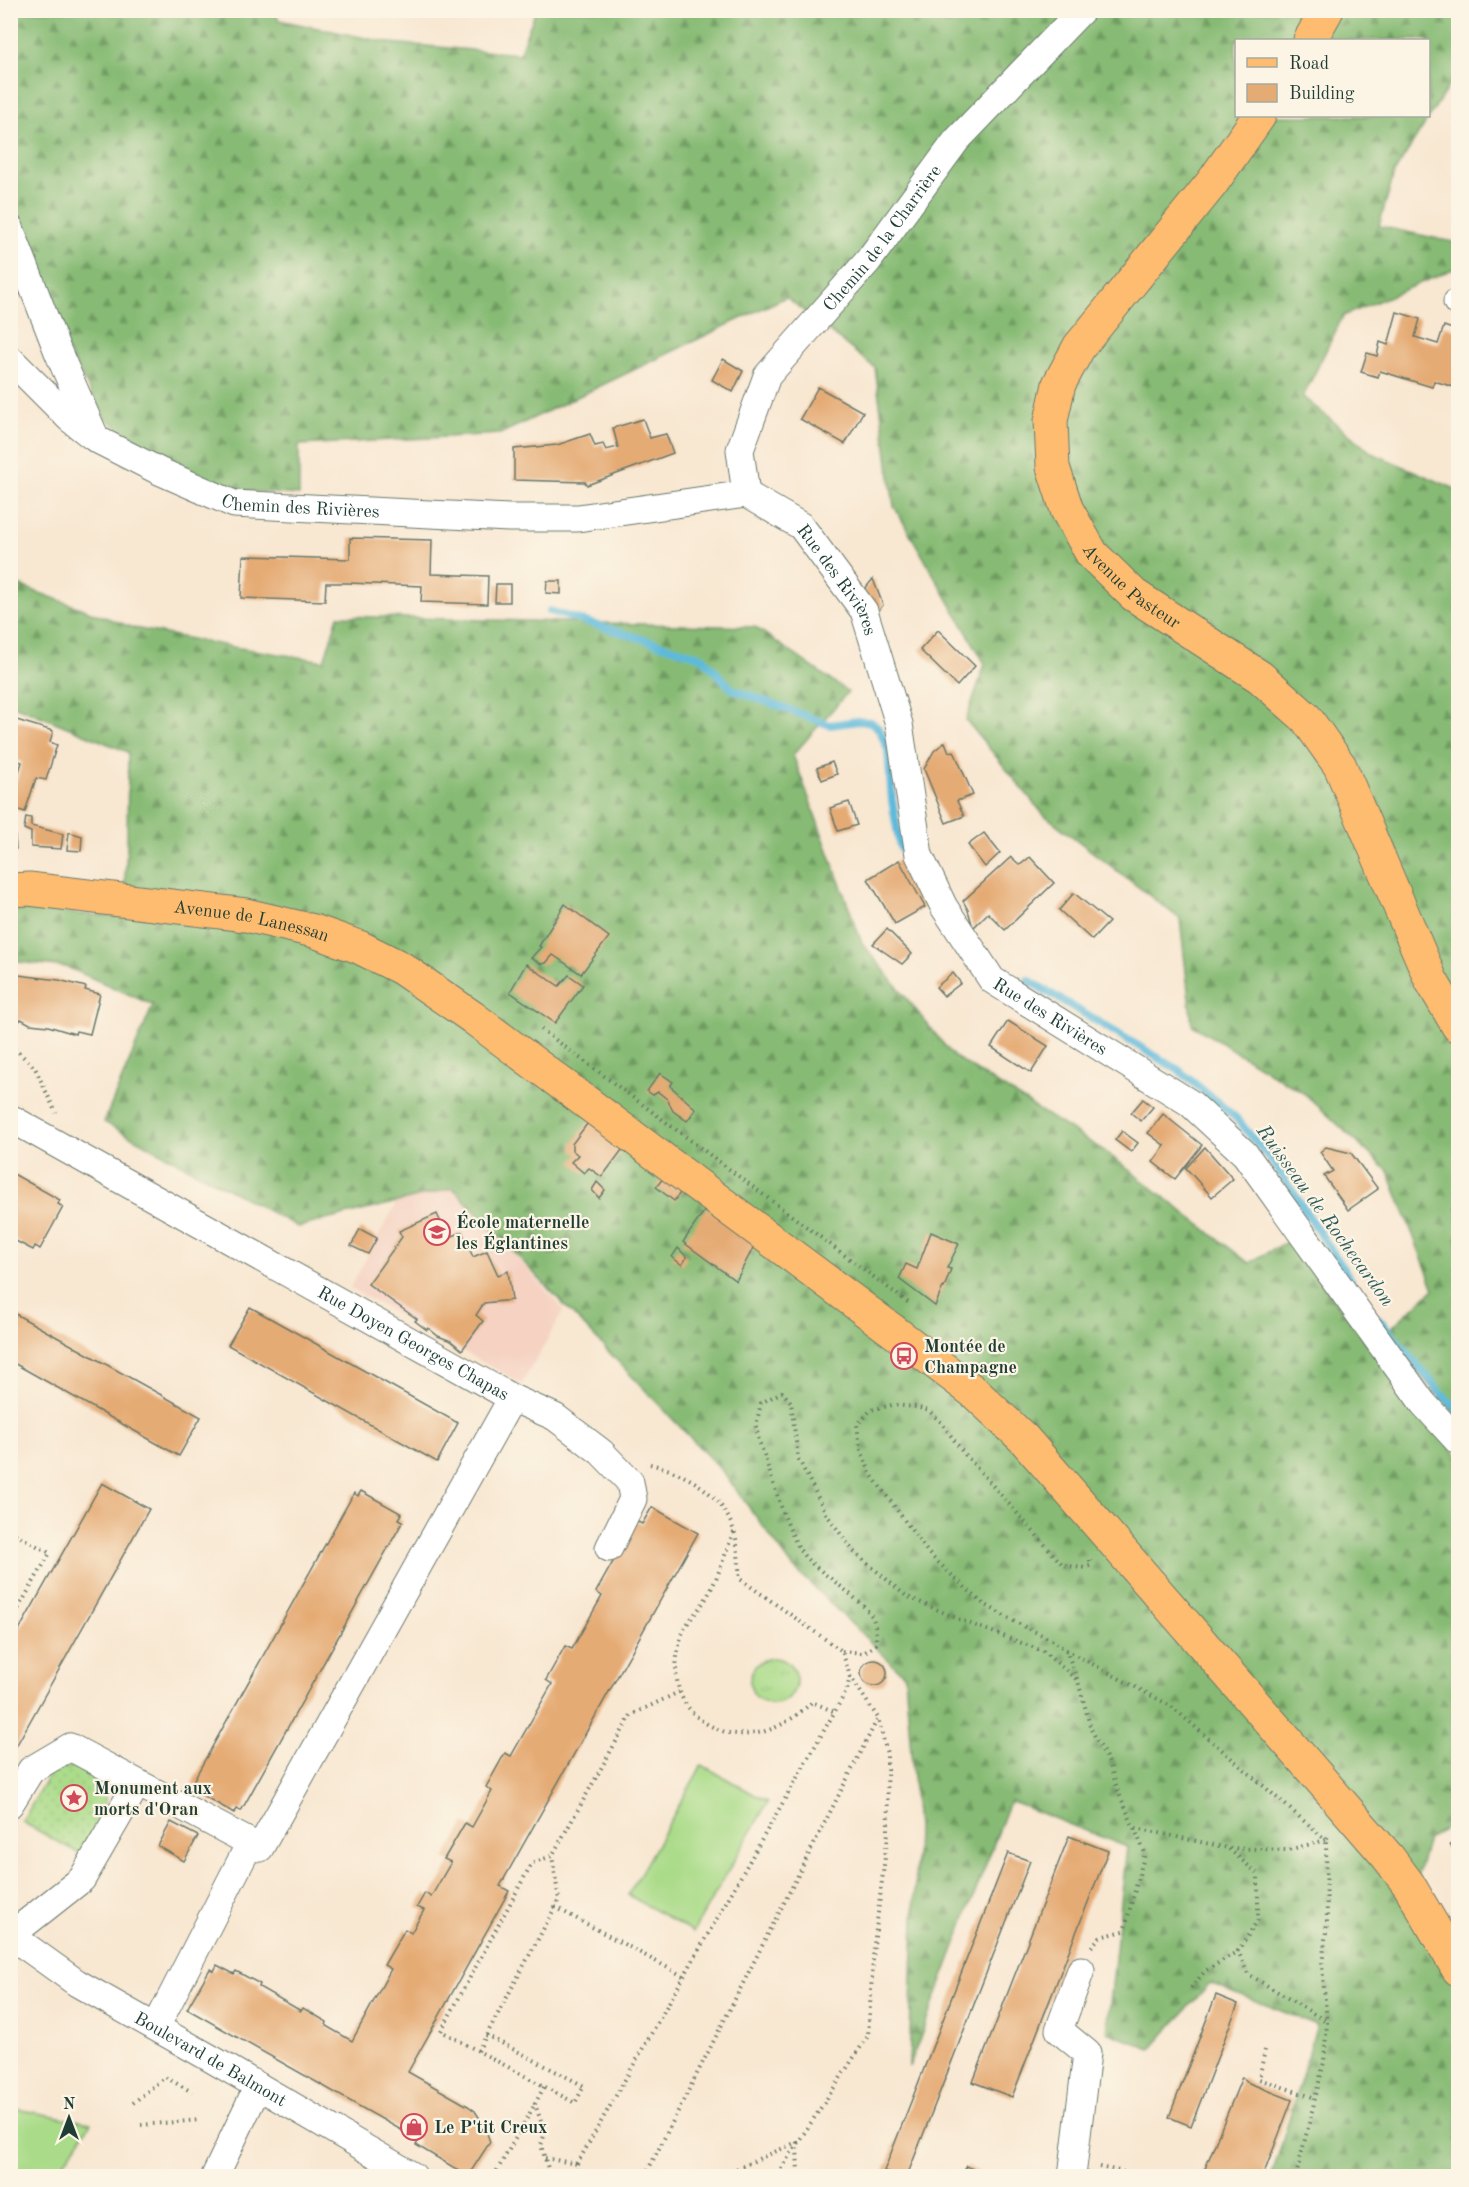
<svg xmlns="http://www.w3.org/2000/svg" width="1469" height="2187" viewBox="0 0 1469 2187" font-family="'Old Standard TT',serif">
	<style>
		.built { fill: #f5d2c2 }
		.grass { fill: url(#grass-dots); stroke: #648c5e; stroke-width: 1.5 }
		.forest { fill: url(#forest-firs); stroke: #537c54; stroke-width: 1.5; fill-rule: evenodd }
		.park { fill: url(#park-tufts); stroke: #648c5e; stroke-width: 1.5 }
		.garden { fill: #aadb89; stroke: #648c5e; stroke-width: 1.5 }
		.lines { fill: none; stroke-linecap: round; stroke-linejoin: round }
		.stream { stroke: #5dbadb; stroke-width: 8 }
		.building { fill: #e5ab74 }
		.minor-casing { stroke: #6b786b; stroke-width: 29 }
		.major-casing { stroke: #6b786b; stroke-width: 35 }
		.path { stroke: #6b786b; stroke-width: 4; stroke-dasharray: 1.5 4.5; stroke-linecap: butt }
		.minor { stroke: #fff; stroke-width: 27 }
		.major { stroke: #fdbc70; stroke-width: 33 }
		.labels { text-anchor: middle; stroke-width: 4.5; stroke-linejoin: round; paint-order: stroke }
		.street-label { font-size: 18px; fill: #1f3d34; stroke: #fcf5e5 }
		.poi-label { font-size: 18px; font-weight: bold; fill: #1f3d34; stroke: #fcf5e5; text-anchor: start }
		.water-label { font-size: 20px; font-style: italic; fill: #2e5c5e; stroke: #fcf5e5 }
	</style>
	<defs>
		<pattern id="grass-dots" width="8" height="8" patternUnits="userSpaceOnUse" patternTransform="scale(1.5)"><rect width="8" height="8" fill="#aadb89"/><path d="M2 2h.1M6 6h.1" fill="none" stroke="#92bd77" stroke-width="1.8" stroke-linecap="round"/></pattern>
		<pattern id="forest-firs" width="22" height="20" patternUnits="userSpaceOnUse" patternTransform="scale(1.5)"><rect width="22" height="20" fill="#87bb75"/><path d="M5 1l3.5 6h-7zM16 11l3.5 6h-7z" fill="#6e9961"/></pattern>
		<pattern id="park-tufts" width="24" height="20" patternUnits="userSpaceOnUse" patternTransform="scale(1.5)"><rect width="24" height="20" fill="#aadb89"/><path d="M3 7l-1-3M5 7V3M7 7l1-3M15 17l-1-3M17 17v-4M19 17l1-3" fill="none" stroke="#92bd77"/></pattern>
	</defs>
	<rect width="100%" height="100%" fill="#fcf5e5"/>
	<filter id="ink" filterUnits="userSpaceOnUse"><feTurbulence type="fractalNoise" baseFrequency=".0167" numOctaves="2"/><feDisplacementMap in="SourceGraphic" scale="12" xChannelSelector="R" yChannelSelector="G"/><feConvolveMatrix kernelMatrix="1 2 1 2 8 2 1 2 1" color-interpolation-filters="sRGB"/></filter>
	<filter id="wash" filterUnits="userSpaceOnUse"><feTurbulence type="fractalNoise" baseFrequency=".008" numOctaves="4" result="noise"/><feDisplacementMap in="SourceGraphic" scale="24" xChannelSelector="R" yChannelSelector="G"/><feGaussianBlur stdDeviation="1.35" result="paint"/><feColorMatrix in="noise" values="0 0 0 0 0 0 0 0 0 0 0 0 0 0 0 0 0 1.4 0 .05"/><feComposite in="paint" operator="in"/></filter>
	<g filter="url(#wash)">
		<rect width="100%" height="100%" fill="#f8e7d1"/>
		<path class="built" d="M418,1164L443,1176L564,1310L522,1384L350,1288Z"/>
		<path class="grass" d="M79,1766L98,1776C115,1809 99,1827 82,1855L22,1822L50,1773L58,1769Z"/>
		<g class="forest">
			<path d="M536,10L1458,11V74H1456L1394,173L1379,226L1458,243V267L1343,316L1303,397L1372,453L1458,490V1418L1384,1334L1434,1289L1388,1171L1305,1094L1192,1025L1180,919L1043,814L966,720L985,664L894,506L875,368L786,297L500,434L299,445V495L230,490L159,456L105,418L65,346L11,205V11H275L279,20L390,43L519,54ZM1236,40H1428V116H1236Z"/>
			<path d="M10,582L134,628L233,647L324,661L338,616L755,627L848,692L793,755L862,943L953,1056L1106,1152L1249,1263L1290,1240L1415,1408L1458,1456V1820L1428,1839L1410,1901L1458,1981V2176H1272L1317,2025L1210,1983L1151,2049L1107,2032L1127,1847L1010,1801L909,2067L917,1828L905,1676L793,1567L723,1472L453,1188L298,1227L104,1122L153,1005L67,967L11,961V911L27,910L122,917L127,849L128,752L11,704Z"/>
		</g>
		<circle class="park" cx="773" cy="1681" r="23"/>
		<g class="garden">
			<path d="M702,1765L768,1802L693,1932L628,1895Z"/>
			<path d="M11,2108L91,2123L55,2176H11Z"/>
		</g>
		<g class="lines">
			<g class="stream">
				<path d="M550,611L702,657L732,689L830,725L858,721L871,722L879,729L888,749L892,800L900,846L906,856"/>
				<path d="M1028,980L1180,1071L1236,1118L1275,1165L1351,1280"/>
				<path d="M1379,1319L1440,1392L1458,1410"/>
			</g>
		</g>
		<g id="blocks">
			<g class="building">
				<path d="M10,260L23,292L10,301Z"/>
				<path d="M1397,312L1420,319L1415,337L1438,344L1444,326L1458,331V372L1454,387L1434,381L1432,387L1380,371L1378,377L1361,372L1367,353L1377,356L1380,342L1388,345Z"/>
				<path d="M723,359L743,371L733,392L712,380Z"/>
				<path d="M818,387L863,412L845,444L800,419Z"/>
				<path d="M643,419L650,438L666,434L673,453L587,485L585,482L514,480V449L557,445L590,434L595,446L603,444L606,450L618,447L613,428Z"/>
				<path d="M350,538L432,540L431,574L488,576L487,604L421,602L422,586L348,583H326L325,601L241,598L243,556L350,559Z"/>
				<path d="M873,579L883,605L875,616L863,591Z"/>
				<path d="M547,581H561V594L546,593Z"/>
				<path d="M496,584H510V602H495Z"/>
				<path d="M938,630L975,666L957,686L920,650Z"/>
				<path d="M10,718L53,731L50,742L57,745L46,780L36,778L25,812L10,807V779L16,781L22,762L10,759Z"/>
				<path d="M945,742L949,752L954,751L973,795L957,801L964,816L946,823L924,769L934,751Z"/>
				<path d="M832,762L837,774L822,780L817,768Z"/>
				<path d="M849,802L857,825L838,831L830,808Z"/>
				<path d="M26,817L31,818V826L63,834L61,849L31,847V832L24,829Z"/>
				<path d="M10,825H14L16,849H10Z"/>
				<path d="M69,832L82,836L81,851L67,850Z"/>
				<path d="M984,833L1000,853L985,867L968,845Z"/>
				<path d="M1011,857L1020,865L1030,857L1054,883L1005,930L988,913L973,928L968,910L963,901Z"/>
				<path d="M899,860L925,907L895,924L868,879Z"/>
				<path d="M1074,893L1109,922L1092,940L1059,910Z"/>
				<path d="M565,904L609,937L581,974L553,955L546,963L541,964L531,958L541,947L539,946Z"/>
				<path d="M887,929L912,954L902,964L873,944Z"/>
				<path d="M526,964L559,986L569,975L583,985L555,1023L510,992Z"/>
				<path d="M953,973L961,983L944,996L936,987Z"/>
				<path d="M10,974L59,980L86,987L85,990L100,994L90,1034L76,1031L75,1034L48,1026L30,1024L21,1019L10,1032Z"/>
				<path d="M1008,1021L1048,1046L1031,1073L991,1047Z"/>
				<path d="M660,1073L673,1082L670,1086L696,1109L687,1121L673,1111L667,1099L658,1092L653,1095L647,1091Z"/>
				<path d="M1143,1099L1153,1107L1141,1121L1131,1113Z"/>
				<path d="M1163,1114L1202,1145L1175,1179L1153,1162L1165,1146L1148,1133Z"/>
				<path d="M590,1120L625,1146L602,1177L589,1168L584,1173L571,1162L578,1155L572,1150V1144Z"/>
				<path d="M1122,1131L1138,1143L1131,1152L1115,1140Z"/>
				<path d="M1205,1147L1233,1179L1212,1197L1186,1168Z"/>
				<path d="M1326,1147L1351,1153L1378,1189L1348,1210L1324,1176L1333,1171L1320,1152Z"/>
				<path d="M10,1172L60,1200L58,1204L63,1207L40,1249L35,1246L33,1250L10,1238Z"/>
				<path d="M665,1176L683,1189L674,1201L656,1187Z"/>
				<path d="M597,1182L605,1190L599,1198L592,1190Z"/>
				<path d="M707,1207L755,1244L736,1281L683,1242Z"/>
				<path d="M437,1214L448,1238L462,1232L473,1257L487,1251L498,1275L508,1271L512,1300L484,1303L476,1315L483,1321L462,1350L451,1341L438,1336L428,1328L427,1330L415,1321L417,1319L368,1284L402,1237L399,1231Z"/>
				<path d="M360,1229L377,1238L368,1254L351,1246Z"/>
				<path d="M931,1232L959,1244L947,1268L951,1269L944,1288L943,1287L935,1306L899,1279L906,1264L917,1269Z"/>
				<path d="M678,1248L687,1257L682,1265L672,1257Z"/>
				<path d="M250,1307L458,1423L437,1462L228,1345Z"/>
				<path d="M10,1311L201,1417L179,1456L10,1361Z"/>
				<path d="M102,1483L149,1509L10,1757V1646Z"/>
				<path d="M361,1491L402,1514L399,1519L403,1521L241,1811L237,1809L234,1813L193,1790L196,1786L192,1783L354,1493L358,1496Z"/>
				<path d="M652,1507L698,1533L500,1886L509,1891L408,2072L468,2106L475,2111L484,2125L490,2142L468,2176L416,2145L419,2140L187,2009L210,1969L214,1971L217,1965L234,1974L236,1971L260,1984L259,1987L301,2011L303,2008L327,2022L326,2026L352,2041L391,1969L384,1965L405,1929L411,1933L424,1910L417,1907L425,1893L431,1897L451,1862L444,1859L465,1823L472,1827L492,1791L486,1787L505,1753L511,1756L552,1684L546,1680L565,1646L572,1649L602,1596L596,1592L636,1521L642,1524Z"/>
				<circle cx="874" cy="1673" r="13"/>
				<path d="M171,1822L198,1836L184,1861L158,1846Z"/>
				<path d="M1069,1836L1108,1851L1012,2097L973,2082Z"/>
				<path d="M1458,1839V1856L1450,1845Z"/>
				<path d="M1008,1853L1030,1861L907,2176H898L884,2171Z"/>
				<path d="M1216,1995L1238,2004L1191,2126L1169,2117Z"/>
				<path d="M1242,2077L1249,2083L1292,2100L1263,2176H1202Z"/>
				<path d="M967,2166L986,2176H961Z"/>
			</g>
		</g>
	</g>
	<g filter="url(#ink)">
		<use href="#blocks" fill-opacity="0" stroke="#6b786b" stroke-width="1.5"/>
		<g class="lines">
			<defs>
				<g id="minor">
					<path id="s1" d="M10,228L58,352L96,439L159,471L234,504L509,518H578L746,494"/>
					<path d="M1457,302L1458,301"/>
					<path d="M10,359L69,418L92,436"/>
					<path id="s2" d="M746,494L801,526L864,611L899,724L919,855L944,907L992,980L1190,1103L1245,1154L1423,1403L1458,1441"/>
					<path id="s3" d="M746,494L740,450L767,376L868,261L956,141L1082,10"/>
					<path id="s4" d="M10,1118L512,1398L260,1848L70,1747L31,1770L10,1804"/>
					<path d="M512,1398L555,1417L601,1452L630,1482L633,1499L609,1548"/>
					<path id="s5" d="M10,1935L77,1983L210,2058L413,2176"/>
					<path d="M11,1935L82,1879L137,1784"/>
					<path d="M156,2027L250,1843"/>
					<path d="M215,2176L258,2086"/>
					<path d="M1072,2176L1087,2053L1059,2030L1081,1970"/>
				</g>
				<g id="major">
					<path d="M1310,40L1327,10"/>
					<path id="s6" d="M1259,116L1212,183L1079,347L1059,384L1051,421L1053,467L1067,510L1092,554L1134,595L1260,677L1306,718L1340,766L1431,980L1458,1026"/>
					<path id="s7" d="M10,890L29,889L246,915L314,931L359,947L401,968L472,1017L912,1345L974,1392L1024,1439L1388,1857L1409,1885L1458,1969"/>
				</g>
			</defs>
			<use href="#minor" class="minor-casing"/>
			<use href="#major" class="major-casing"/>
			<g class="path">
				<path d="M541,1029L910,1304"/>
				<path d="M10,1044L35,1068L56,1113"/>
				<path d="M650,1464C686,1473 720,1492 733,1528C739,1543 738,1563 740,1579L842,1651L850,1676L878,1718L887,1754L888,1833L874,1945L868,2036L776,2176"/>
				<path d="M10,1531L50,1553L10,1623"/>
				<path d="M734,1532C725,1552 719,1576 708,1595C700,1610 686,1621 681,1637C671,1673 675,1706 709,1725C715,1728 723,1732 730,1733C762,1739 790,1723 812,1702L835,1712"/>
				<path d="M1090,1560V1566L1082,1568L1063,1565L962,1451L941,1422L929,1411L916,1407L892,1405L871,1410L857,1425L860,1447L870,1473L929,1554L981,1602L1013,1621L1050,1639L1066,1650L1078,1681L1091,1729L1110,1765L1118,1791L1145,1853L1124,1931L1100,1937L1091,1947"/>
				<path d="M1066,1650L1171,1706L1326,1840L1288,1850L1228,1848L1136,1828"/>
				<path d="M842,1651L864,1653L876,1644C876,1636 876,1627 874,1621C869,1604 822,1574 807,1559C788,1540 770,1469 759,1441L756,1426L761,1403L782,1392L791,1402L798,1458L827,1515L853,1551L906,1596L963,1621L1043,1651L1077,1680"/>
				<path d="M1229,1849L1258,1874V1920L1238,1951L1248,1974L1327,2022"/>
				<path d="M555,1907L685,1977"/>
				<path d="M1191,1988L1205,1971L1238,1951"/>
				<path d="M486,2035L584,2086L575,2103L441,2031L532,1863L552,1856L631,1715L679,1692"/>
				<path d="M1265,2050L1259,2079L1315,2098"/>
				<path d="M478,2051L559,1900L552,1856"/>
				<path d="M544,2087L535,2104L545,2133L541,2145L550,2175L552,2176"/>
				<path d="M133,2103L165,2077L192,2092"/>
				<path d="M141,2125L200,2120"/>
				<path d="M545,2158L577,2164"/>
				<path d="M1099,2167L1140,2175"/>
				<path d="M494,2176L535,2104"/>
				<path d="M576,2176L577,2164L847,1690L850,1676"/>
				<path d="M645,2176L878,1718"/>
				<path d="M720,2176L797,2142L798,2176"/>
				<path d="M1296,2176L1324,2062L1327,2023L1322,1965L1327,1923L1326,1840L1329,1834"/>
			</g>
			<use href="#minor" class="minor"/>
			<use href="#major" class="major"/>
		</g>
	</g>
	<defs>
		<symbol id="school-ring" viewBox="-11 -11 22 22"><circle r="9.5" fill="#fcf5e5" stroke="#d1495b" stroke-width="1.5"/><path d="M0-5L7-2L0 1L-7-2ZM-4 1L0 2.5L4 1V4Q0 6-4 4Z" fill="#d1495b"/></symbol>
		<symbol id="bus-ring" viewBox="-11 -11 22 22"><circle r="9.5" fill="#fcf5e5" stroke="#d1495b" stroke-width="1.5"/><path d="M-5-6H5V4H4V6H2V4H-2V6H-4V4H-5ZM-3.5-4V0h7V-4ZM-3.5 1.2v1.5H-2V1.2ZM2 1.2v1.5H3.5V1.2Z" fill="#d1495b"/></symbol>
		<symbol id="sight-ring" viewBox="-11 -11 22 22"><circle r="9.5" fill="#fcf5e5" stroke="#d1495b" stroke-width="1.5"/><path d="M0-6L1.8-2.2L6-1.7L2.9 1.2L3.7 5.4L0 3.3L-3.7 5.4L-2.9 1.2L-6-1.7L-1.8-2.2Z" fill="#d1495b"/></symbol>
		<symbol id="shop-ring" viewBox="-11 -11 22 22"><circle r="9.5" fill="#fcf5e5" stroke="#d1495b" stroke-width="1.5"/><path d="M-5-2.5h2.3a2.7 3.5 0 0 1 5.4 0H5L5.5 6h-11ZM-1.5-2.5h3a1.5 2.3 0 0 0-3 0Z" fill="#d1495b"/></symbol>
	</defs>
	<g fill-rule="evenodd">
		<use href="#school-ring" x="422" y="1217" width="30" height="30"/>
		<use href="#bus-ring" x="889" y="1341" width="30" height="30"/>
		<use href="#sight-ring" x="59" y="1783" width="30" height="30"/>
		<use href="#shop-ring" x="399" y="2112" width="30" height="30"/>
	</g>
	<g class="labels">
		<g class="street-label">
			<text dy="6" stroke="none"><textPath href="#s3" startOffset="303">Chemin de la Charrière</textPath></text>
			<text dy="6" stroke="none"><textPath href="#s1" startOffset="447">Chemin des Rivières</textPath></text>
			<text dy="6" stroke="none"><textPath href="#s2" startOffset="129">Rue des Rivières</textPath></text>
			<text dy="6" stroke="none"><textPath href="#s6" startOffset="566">Avenue Pasteur</textPath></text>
			<text dy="6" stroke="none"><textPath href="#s7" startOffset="244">Avenue de Lanessan</textPath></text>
			<text dy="6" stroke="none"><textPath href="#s2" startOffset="634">Rue des Rivières</textPath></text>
			<text dy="6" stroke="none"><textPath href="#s4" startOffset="462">Rue Doyen Georges Chapas</textPath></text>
			<text dy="6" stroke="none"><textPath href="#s5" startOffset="236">Boulevard de Balmont</textPath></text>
		</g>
		<g class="poi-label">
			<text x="456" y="1228">École maternelle<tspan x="456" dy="21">les Églantines</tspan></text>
			<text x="924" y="1352">Montée de<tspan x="924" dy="21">Champagne</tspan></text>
			<text x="94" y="1794">Monument aux<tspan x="94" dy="21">morts d'Oran</tspan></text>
			<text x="434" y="2133">Le P'tit Creux</text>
		</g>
		<g class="water-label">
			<text transform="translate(1326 1215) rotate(54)" y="7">Ruisseau de Rochecardon</text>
		</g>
	</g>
	<rect width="1469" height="2187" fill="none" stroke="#fcf5e5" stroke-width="36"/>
	<rect x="1235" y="39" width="195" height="78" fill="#fcf5e5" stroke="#a4ab9e" stroke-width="1.5"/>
	<rect x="1247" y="58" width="30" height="9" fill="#fdbc70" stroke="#a4ab9e" stroke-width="1.5"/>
	<text x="1289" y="69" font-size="18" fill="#1f3d34">Road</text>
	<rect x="1247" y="84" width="30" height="18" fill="#e5ab74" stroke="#a4ab9e" stroke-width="1.5"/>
	<text x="1289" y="99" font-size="18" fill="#1f3d34">Building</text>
	<g transform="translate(69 2118)" stroke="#fcf5e5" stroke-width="4.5" paint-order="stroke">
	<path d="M0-4.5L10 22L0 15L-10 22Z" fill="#1f3d34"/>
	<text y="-9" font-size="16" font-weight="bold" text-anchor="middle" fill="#1f3d34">N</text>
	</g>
</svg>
